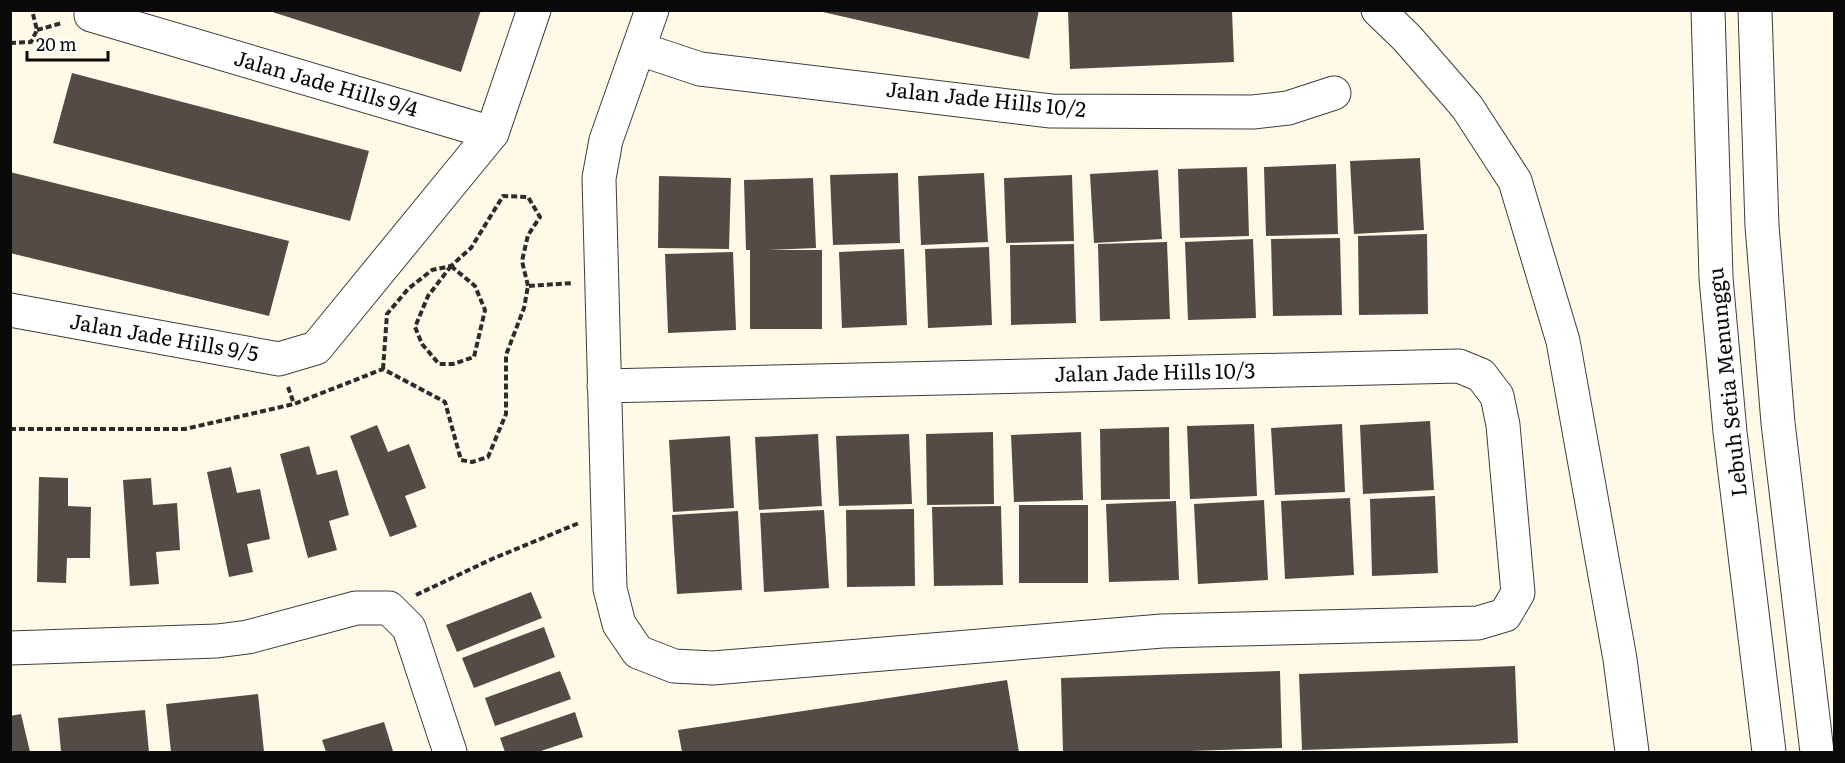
<svg xmlns="http://www.w3.org/2000/svg" width="1845" height="763" viewBox="0 0 1845 763" font-family="Literata,serif">
	<style>
		.building { fill: #534b46 }
		.lines { fill: none; stroke-linecap: round; stroke-linejoin: round }
		.minor-casing { stroke: #3d3d3d; stroke-width: 35 }
		.path { stroke: #2c2c2c; stroke-width: 4; stroke-dasharray: 6 3; stroke-linecap: butt }
		.minor { stroke: #fff; stroke-width: 33 }
		.labels { text-anchor: middle; stroke-width: 6; stroke-linejoin: round; paint-order: stroke }
		.street-label { font-size: 21px; fill: #0a0a0a; stroke: #fff }
	</style>
	<rect width="100%" height="100%" fill="#fffae7"/>
	<g class="building">
		<path d="M266,10H481L461,72Z"/>
		<path d="M814,10H1039L1029,59Z"/>
		<path d="M1068,10H1232L1234,62L1070,69Z"/>
		<path d="M72,73L369,151L350,221L53,143Z"/>
		<path d="M1420,158L1424,230L1354,234L1350,161Z"/>
		<path d="M1336,164L1338,234L1266,236L1264,167Z"/>
		<path d="M1247,167L1249,236L1180,238L1178,169Z"/>
		<path d="M1158,170L1162,239L1094,243L1090,174Z"/>
		<path d="M10,172L289,241L269,316L10,253Z"/>
		<path d="M898,173L900,243L833,245L830,175Z"/>
		<path d="M984,173L988,242L921,245L918,176Z"/>
		<path d="M1072,175L1074,241L1006,243L1004,178Z"/>
		<path d="M659,176L731,178L729,249L658,248Z"/>
		<path d="M813,178L816,248L768,250H822V329H750V250H746L744,180Z"/>
		<path d="M1427,234L1428,314L1359,315L1358,236Z"/>
		<path d="M1340,238L1342,315L1273,316L1271,239Z"/>
		<path d="M1253,239L1256,318L1188,320L1185,242Z"/>
		<path d="M1167,242L1170,319L1100,321L1098,244Z"/>
		<path d="M1074,244L1076,323L1011,325L1010,245Z"/>
		<path d="M989,247L992,325L928,328L925,249Z"/>
		<path d="M904,249L907,325L842,328L839,252Z"/>
		<path d="M733,252L736,330L668,333L665,254Z"/>
		<path d="M1430,421L1434,490L1363,494L1360,425Z"/>
		<path d="M1254,424L1257,496L1190,499L1187,426Z"/>
		<path d="M1342,424L1345,492L1275,495L1271,428Z"/>
		<path d="M377,425L388,452L409,444L426,488L405,496L417,527L390,537L350,436Z"/>
		<path d="M1169,427L1170,499L1101,500L1100,429Z"/>
		<path d="M993,432L994,504L927,505L926,434Z"/>
		<path d="M1081,432L1083,500L1014,502L1011,435Z"/>
		<path d="M818,434L822,506L759,510L755,437Z"/>
		<path d="M909,434L912,504L839,506L836,436Z"/>
		<path d="M730,436L734,508L673,512L669,440Z"/>
		<path d="M309,446L317,475L337,470L349,515L329,521L337,550L308,558L280,454Z"/>
		<path d="M231,467L237,493L260,489L270,539L247,544L253,572L229,577L207,472Z"/>
		<path d="M39,477L68,478V506L91,507L90,558H67L66,583L37,582Z"/>
		<path d="M151,478L153,505L177,503L180,550L156,552L159,584L130,586L123,480Z"/>
		<path d="M1435,496L1438,573L1372,576L1370,499Z"/>
		<path d="M1350,498L1354,575L1285,579L1281,501Z"/>
		<path d="M1264,500L1268,580L1198,584L1194,504Z"/>
		<path d="M1176,501L1179,580L1109,582L1106,504Z"/>
		<rect x="1019" y="505" width="69" height="78"/>
		<path d="M1001,506L1003,585L934,586L932,507Z"/>
		<path d="M914,509L915,586L847,587L846,510Z"/>
		<path d="M824,510L829,588L764,592L760,513Z"/>
		<path d="M738,511L742,590L677,594L672,515Z"/>
		<path d="M531,592L542,618L457,652L446,625Z"/>
		<path d="M544,627L555,657L474,688L462,658Z"/>
		<path d="M1515,666L1518,743L1302,750L1299,674Z"/>
		<path d="M560,671L571,699L495,726L485,698Z"/>
		<path d="M1280,671L1282,748L1161,752H1063L1061,678Z"/>
		<path d="M1007,680L1019,752H682L678,730Z"/>
		<path d="M258,694L264,752H171L166,704Z"/>
		<path d="M145,710L149,752H61L58,718Z"/>
		<path d="M575,712L583,737L538,752H505L500,738Z"/>
		<path d="M21,714L30,752H10V716Z"/>
		<path d="M384,722L393,751L326,752L322,740Z"/>
	</g>
	<g class="lines">
		<defs>
			<g id="minor">
				<path d="M1378,10L1407,38L1467,107L1515,181L1563,341L1620,659L1632,752"/>
				<path d="M1708,10L1716,278L1730,432L1769,752"/>
				<path d="M1755,10L1762,226L1778,423L1817,752"/>
				<path d="M91,15L492,133"/>
				<path d="M640,49L700,69L1051,111L1253,112L1288,108L1334,93"/>
				<path d="M10,310L279,359L316,348L492,133L534,10"/>
				<path d="M604,386L1459,366L1481,375L1497,396L1503,425L1518,593L1505,615L1478,623L1162,631L713,668L674,666L638,652L619,624L610,589L599,178L606,140L652,10"/>
				<path d="M10,648L217,641L248,637L356,608H389L409,628L450,752"/>
			</g>
		</defs>
		<use href="#minor" class="minor-casing"/>
		<g class="path">
			<path d="M37,30L62,23"/>
			<path d="M10,43L31,42L37,30L32,10"/>
			<path d="M451,266L475,286L485,310L474,357L453,364H439L422,344L415,327L428,296Z"/>
			<path d="M383,369L387,314L408,289L432,270L451,266L471,248L503,196L528,197L540,217L528,235L522,261L528,286"/>
			<path d="M288,387L294,404"/>
			<path d="M10,429H185L294,404L383,369L445,402L461,460L472,462L488,457L506,414V355L524,308L528,286L573,283"/>
			<path d="M416,595L492,559L579,523"/>
		</g>
		<use href="#minor" class="minor"/>
	</g>
	<g class="labels">
		<g class="street-label">
			<text transform="translate(326 84) rotate(16)" y="7">Jalan Jade Hills 9/4</text>
			<text transform="translate(986 100) rotate(6)" y="7">Jalan Jade Hills 10/2</text>
			<text transform="translate(164 338) rotate(10)" y="7">Jalan Jade Hills 9/5</text>
			<text transform="translate(1155 373) rotate(-1)" y="7">Jalan Jade Hills 10/3</text>
			<text transform="translate(1728 382) rotate(-96)" y="7">Lebuh Setia Menunggu</text>
		</g>
	</g>
	<rect width="1845" height="763" fill="none" stroke="#0a0a0a" stroke-width="24"/>
	<path d="M27 51v9h81v-9" fill="none" stroke="#0a0a0a" stroke-width="3"/>
	<text x="36" y="51" font-size="18" fill="#0a0a0a" stroke="#ffffff" stroke-width="4.5" paint-order="stroke">20 m</text>
</svg>
